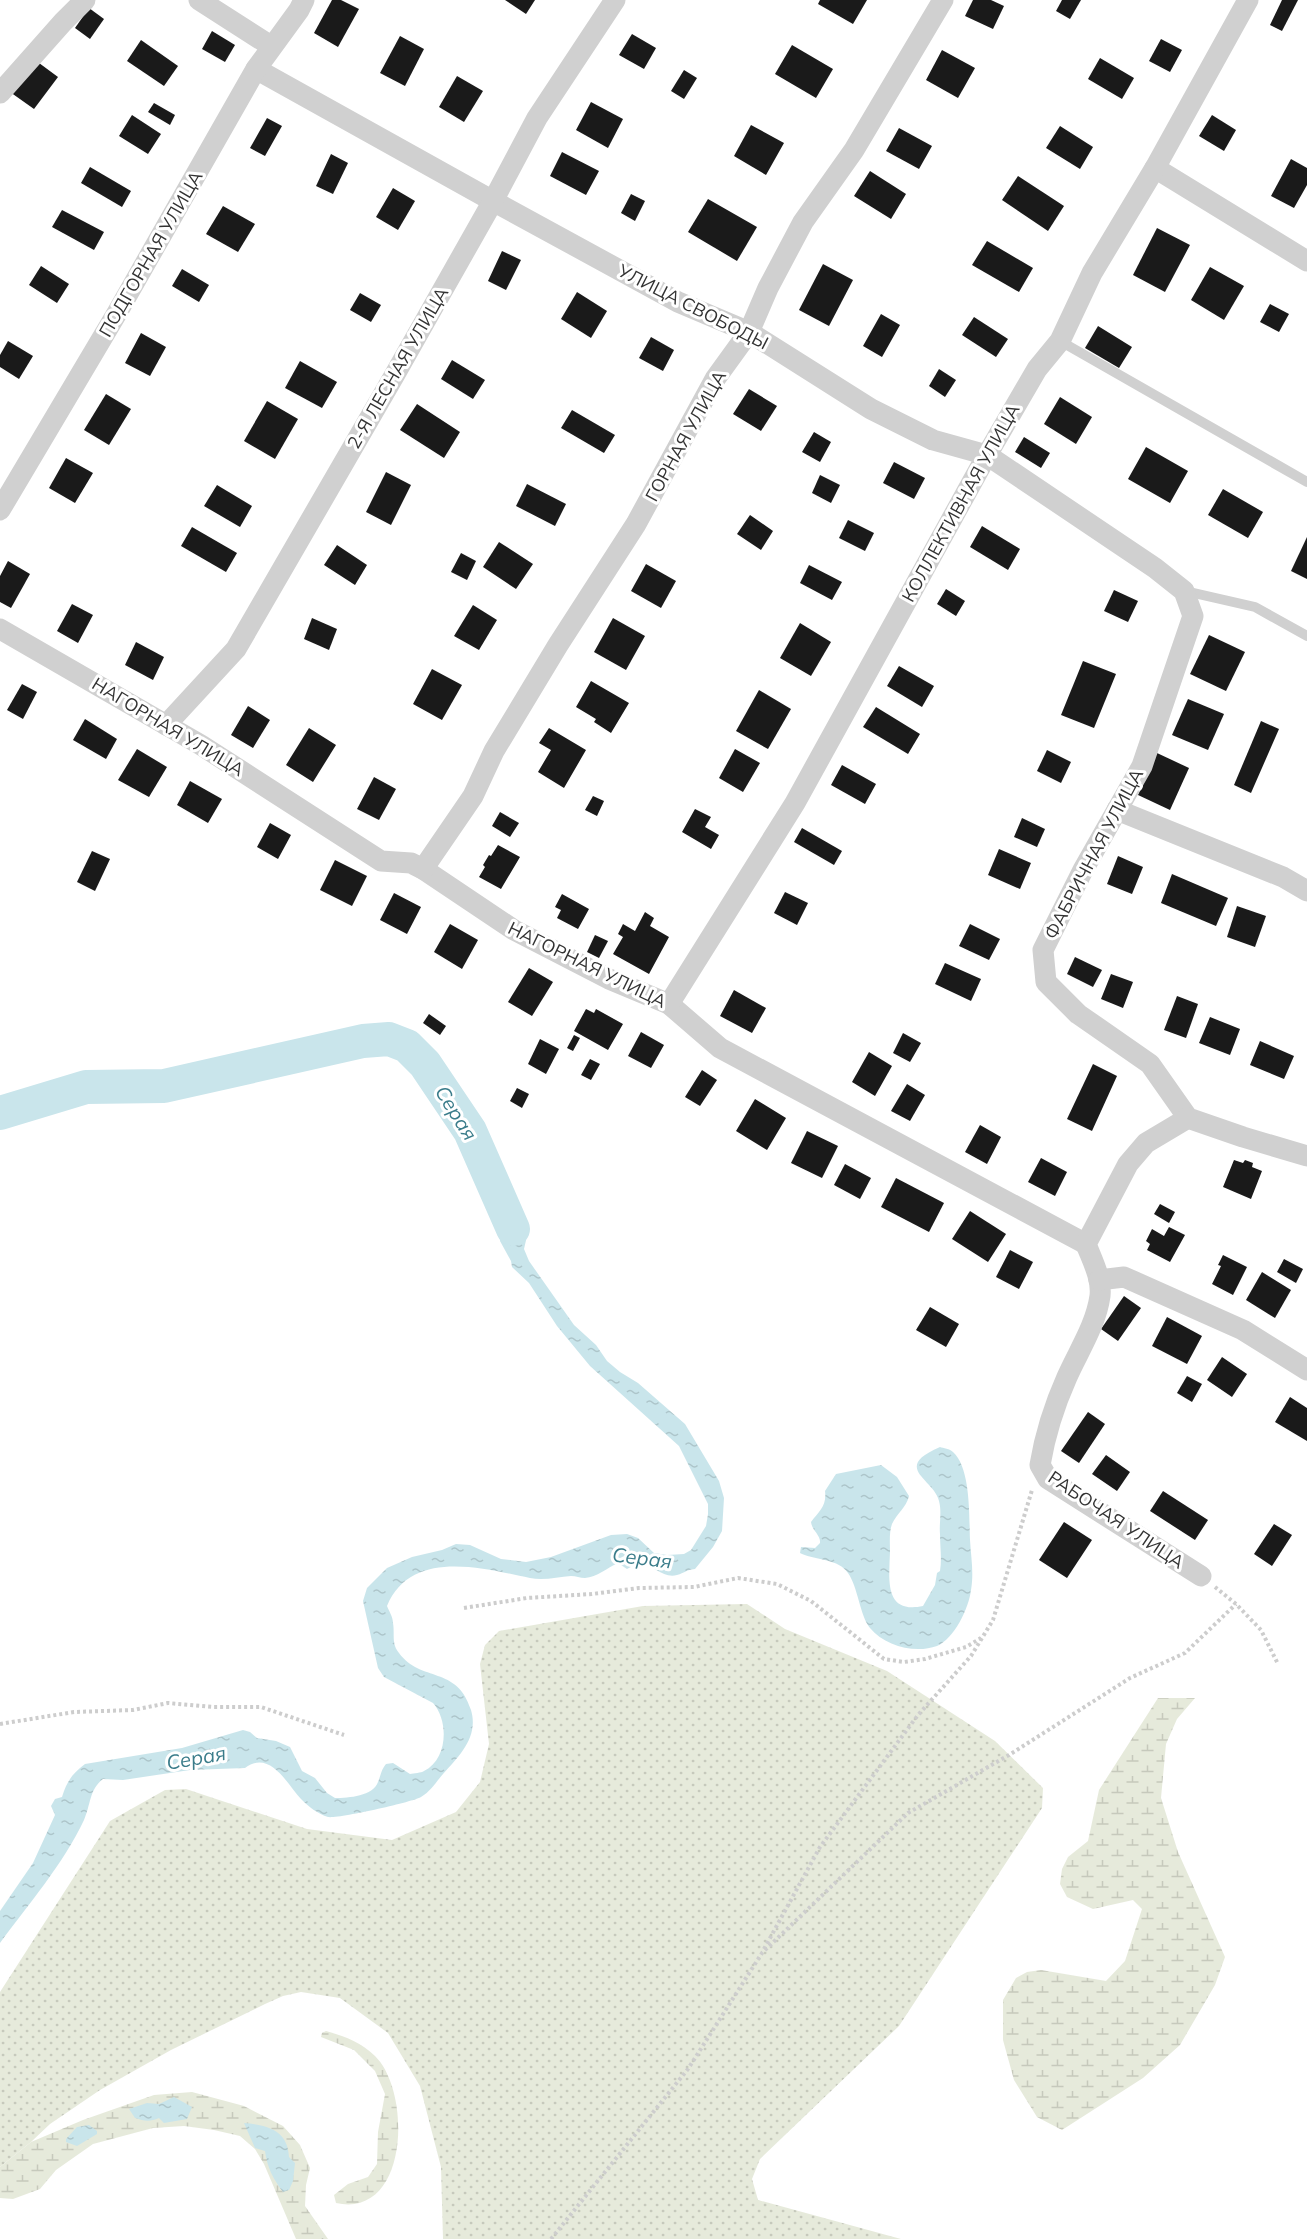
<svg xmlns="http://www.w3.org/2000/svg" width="1307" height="2239" viewBox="0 0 1307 2239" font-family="Mulish,sans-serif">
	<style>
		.grass { fill: url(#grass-dots) }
		.wetland { fill: url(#wetland-marsh) }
		.water { fill: url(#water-ripples) }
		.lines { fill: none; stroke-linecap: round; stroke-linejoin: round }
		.river { stroke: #c9e5eb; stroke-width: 34 }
		.building { fill: #1a1a1a }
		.path { stroke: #cdcdcd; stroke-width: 4; stroke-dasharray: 3 3; stroke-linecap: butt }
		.lane { stroke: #d0d0d0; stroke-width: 10 }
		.street { stroke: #d0d0d0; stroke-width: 21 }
		.labels { text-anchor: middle; stroke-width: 6; stroke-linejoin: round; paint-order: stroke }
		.street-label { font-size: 18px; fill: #333; stroke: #fff }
		.water-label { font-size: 20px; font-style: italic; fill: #3a7c8a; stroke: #fff }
	</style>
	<defs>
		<pattern id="grass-dots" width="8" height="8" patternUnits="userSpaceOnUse" patternTransform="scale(1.5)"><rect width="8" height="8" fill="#e6eadb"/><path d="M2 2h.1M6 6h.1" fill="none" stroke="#c6c9bc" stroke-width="1.8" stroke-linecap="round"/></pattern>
		<pattern id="wetland-marsh" width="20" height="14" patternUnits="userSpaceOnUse" patternTransform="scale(1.5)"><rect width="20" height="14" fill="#e6eadb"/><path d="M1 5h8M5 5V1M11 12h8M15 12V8" fill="none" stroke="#c6c9bc"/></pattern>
		<pattern id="water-ripples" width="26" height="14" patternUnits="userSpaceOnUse" patternTransform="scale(1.5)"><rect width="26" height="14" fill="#c9e5eb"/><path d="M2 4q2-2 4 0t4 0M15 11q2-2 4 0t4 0" fill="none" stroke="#adc5ca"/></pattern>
	</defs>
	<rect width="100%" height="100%" fill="#fff"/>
	<path class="grass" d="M747,1604L785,1629L887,1671L995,1741L1043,1788L1042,1808L899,2026L760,2159L752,2179L758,2200L901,2239H443L441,2167L420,2086L388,2033L340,1998L301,1992L283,1996L265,2004L171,2050L100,2090L50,2124L31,2142L0,2167V1992L110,1821L165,1790L186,1789L307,1829L392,1840L456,1812L480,1782L489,1744L480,1664L485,1645L499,1631L643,1606Z"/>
	<g class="wetland">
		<path d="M1158,1698H1195L1177,1719L1166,1744L1161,1798L1178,1852L1225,1957L1215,1985L1180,2045L1143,2078L1062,2130L1037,2117L1014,2080L1003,2040V2000L1016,1978L1027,1972L1041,1970L1106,1981L1125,1961L1142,1909L1133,1900L1093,1909L1067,1897L1060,1884L1062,1869L1068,1857L1088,1841L1099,1790Z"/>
		<path d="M326,2031C344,2036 361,2042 375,2056C412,2092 409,2219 336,2203L334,2195L348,2184L368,2177L377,2164L378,2132L385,2094L375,2071L354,2050L321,2037L322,2033Z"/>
		<path d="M192,2092L244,2106L283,2126L300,2145L310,2168L306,2185L305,2206L328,2239H296L264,2164L255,2149L240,2136L214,2130L184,2126L153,2128L93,2144L56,2170L40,2189L13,2199L0,2198V2167L31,2142L83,2120L154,2095Z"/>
	</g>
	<g class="water">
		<path d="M501,1183L527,1236L524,1249L529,1261L574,1325L596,1345L607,1361L620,1372L638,1383L685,1424L719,1481L724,1498L722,1531L713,1547L695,1569C685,1570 685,1573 677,1575C659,1580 650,1555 627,1569L618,1563C607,1568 597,1577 585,1578C580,1578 576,1576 571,1576C558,1577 543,1581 530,1578C483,1568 411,1548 387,1606C389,1611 393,1617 393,1623C395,1634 391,1643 399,1653C421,1683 457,1665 471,1710C479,1737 459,1756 443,1774C436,1782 431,1791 421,1797C413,1802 337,1819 328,1817C318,1814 309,1807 301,1799C287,1784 270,1749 245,1768L190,1770L123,1780L103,1779C89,1790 91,1804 84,1820C64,1863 28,1905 0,1943V1911L33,1863L55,1815L51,1806L55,1799L62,1797C67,1781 72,1774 85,1764L182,1748L243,1730L250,1732L257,1738L276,1741L290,1747L302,1771L315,1778L327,1793L335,1798C349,1798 373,1796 378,1782C381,1775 381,1770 386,1764L393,1763L410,1774C414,1773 421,1773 424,1771C448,1759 449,1721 433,1703L384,1677L378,1668L363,1601L367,1588L387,1568L412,1557L442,1550L456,1544L470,1545L501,1559L526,1562L551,1557L611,1535L627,1534L638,1538L654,1553L667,1555L684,1554L691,1550L706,1526L708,1514V1504L679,1446L590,1366L557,1326L529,1283L512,1267L511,1261L500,1241C505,1220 496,1210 487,1192Z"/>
		<path d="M940,1447C943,1448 950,1449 953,1452C971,1468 969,1517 970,1540C971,1557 974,1573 971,1590C969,1608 954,1639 937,1646C915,1654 885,1646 870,1628C860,1616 858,1587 848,1573C839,1559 816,1560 802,1554L800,1553L801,1547L815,1548L820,1543C821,1535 812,1531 811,1522C819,1511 827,1506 825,1491L836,1474L881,1465L897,1477L909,1496C906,1508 897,1513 892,1524C889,1532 890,1544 890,1552C889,1580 884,1614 923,1606L935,1585L937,1573L940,1571C942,1558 940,1547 940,1534C939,1523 942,1512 939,1501C934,1479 891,1468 940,1447Z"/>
		<path d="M174,2097L192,2107L187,2119L164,2123L159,2118C150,2122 144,2121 135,2118L129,2109L147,2103L159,2104Z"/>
		<path d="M244,2123C267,2125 288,2130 289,2157L295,2163L293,2181L289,2190L283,2192C273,2179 267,2167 265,2151L255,2148Z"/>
		<path d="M89,2125L97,2131V2134L77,2146L66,2142V2139L77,2127Z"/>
	</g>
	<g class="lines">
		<path class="river" d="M0,1113L86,1087L164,1086L363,1041L389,1039L407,1046L425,1064L470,1131L513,1229"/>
	</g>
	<g class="building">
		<path d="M332,0H341L359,9L338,47L314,33Z"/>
		<path d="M505,0H535L526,14Z"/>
		<path d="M820,0H867L853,24L818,4Z"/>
		<path d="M973,0H991L1004,6L993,29L965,16Z"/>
		<path d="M1062,0H1081L1070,19L1056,11Z"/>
		<path d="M1282,0H1298L1282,31L1270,25Z"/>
		<path d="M89,8L104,19L90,39L75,28Z"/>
		<path d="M212,31L235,45L225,62L202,49Z"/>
		<path d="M632,34L656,48L644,69L619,55Z"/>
		<path d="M400,36L424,49L405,86L380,73Z"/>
		<path d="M1161,39L1182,50L1170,72L1149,61Z"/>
		<path d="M141,40L178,66L164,86L127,61Z"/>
		<path d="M792,45L833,69L816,98L775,74Z"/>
		<path d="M942,50L975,68L958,98L926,80Z"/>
		<path d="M1100,58L1134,78L1122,99L1088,79Z"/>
		<path d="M35,60L58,77L34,109L10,92Z"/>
		<path d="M684,70L697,78L684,99L671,91Z"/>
		<path d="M457,76L483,91L464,122L439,107Z"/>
		<path d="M591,102L623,119L608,148L576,130Z"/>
		<path d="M154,103L175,115L170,125L148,112Z"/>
		<path d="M132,115L161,134L148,154L119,136Z"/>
		<path d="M1212,115L1236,130L1224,151L1199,136Z"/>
		<path d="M267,118L282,126L265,156L250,148Z"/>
		<path d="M751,125L784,143L766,175L734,156Z"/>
		<path d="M1060,126L1093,147L1080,169L1046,148Z"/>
		<path d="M899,128L932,146L919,169L886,151Z"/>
		<path d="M562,152L599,171L586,195L550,176Z"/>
		<path d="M331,154L348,163L333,194L316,186Z"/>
		<path d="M1291,159L1307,168V185L1294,208L1271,196Z"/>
		<path d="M90,167L131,191L122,207L81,183Z"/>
		<path d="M870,171L906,194L891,219L854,196Z"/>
		<path d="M1018,176L1064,206L1048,231L1002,200Z"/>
		<path d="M393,188L415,201L398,230L376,217Z"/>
		<path d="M631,194L645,201L635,221L621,213Z"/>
		<path d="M708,199L757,227L737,261L688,232Z"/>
		<path d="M223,206L255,224L238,252L206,234Z"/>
		<path d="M62,210L104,232L94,250L52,227Z"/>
		<path d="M1157,228L1190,245L1165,292L1133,275Z"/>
		<path d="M987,241L1033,268L1019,292L972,265Z"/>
		<path d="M502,251L521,260L506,290L488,281Z"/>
		<path d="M823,264L853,280L829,326L799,310Z"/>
		<path d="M41,266L69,284L57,303L29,285Z"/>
		<path d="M1210,267L1244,286L1224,320L1191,300Z"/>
		<path d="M182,269L209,285L199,302L172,286Z"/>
		<path d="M577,292L607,311L591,338L561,319Z"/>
		<path d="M360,293L381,305L371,322L350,310Z"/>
		<path d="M1270,304L1289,314L1279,332L1260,322Z"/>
		<path d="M881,314L900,325L882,357L863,346Z"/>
		<path d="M974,317L1008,339L996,357L962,335Z"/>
		<path d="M1098,326L1132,347L1119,368L1085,348Z"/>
		<path d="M141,333L166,347L150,376L125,363Z"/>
		<path d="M651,337L674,350L663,371L639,358Z"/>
		<path d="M8,341L33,356L19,379L0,367V355Z"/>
		<path d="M452,360L485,380L473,399L441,379Z"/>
		<path d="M300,361L337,382L322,408L285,388Z"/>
		<path d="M939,369L956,380L945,397L929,386Z"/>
		<path d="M749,389L777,406L761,431L733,414Z"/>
		<path d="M106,394L131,409L109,445L84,430Z"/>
		<path d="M1060,397L1092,417L1076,444L1044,424Z"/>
		<path d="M267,401L298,419L275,459L244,441Z"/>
		<path d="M417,404L460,432L444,458L400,430Z"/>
		<path d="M572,410L615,435L604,453L561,428Z"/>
		<path d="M814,432L831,442L820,462L802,452Z"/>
		<path d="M1024,437L1050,453L1041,468L1015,452Z"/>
		<path d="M1146,447L1188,471L1170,503L1128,479Z"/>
		<path d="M66,458L93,473L75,503L49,488Z"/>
		<path d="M894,462L925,478L914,499L883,483Z"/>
		<path d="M386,472L411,485L391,525L366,512Z"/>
		<path d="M820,475L840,485L831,503L812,493Z"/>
		<path d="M527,484L566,504L555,526L516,506Z"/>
		<path d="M217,485L252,506L240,527L204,506Z"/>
		<path d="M1223,489L1263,512L1248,538L1208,515Z"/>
		<path d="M750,515L773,531L761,550L737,534Z"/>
		<path d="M848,520L874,533L865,551L839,538Z"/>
		<path d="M982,526L1020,549L1008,570L970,547Z"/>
		<path d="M192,527L237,553L226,572L181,546Z"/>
		<path d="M1307,537V579L1291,571Z"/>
		<path d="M499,542L533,564L516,589L483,567Z"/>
		<path d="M337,545L367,565L355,585L324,565Z"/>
		<path d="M461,553L476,561L467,580L451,572Z"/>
		<path d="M8,561L30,574L11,608L0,602V576Z"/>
		<path d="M646,564L676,581L661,608L631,591Z"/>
		<path d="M809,565L842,582L832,600L800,583Z"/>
		<path d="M946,589L965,601L956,616L937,604Z"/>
		<path d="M1114,590L1138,601L1128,622L1104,611Z"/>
		<path d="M72,604L93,615L78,643L57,631Z"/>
		<path d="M473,605L497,620L479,650L454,636Z"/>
		<path d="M312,618L337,629L329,650L304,639Z"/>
		<path d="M613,618L645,636L626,670L594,652Z"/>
		<path d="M800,623L831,642L811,676L780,658Z"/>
		<path d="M1209,635L1245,652L1226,691L1190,674Z"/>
		<path d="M136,642L164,657L153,680L125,665Z"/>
		<path d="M1083,661L1116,674L1094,728L1061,715Z"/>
		<path d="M899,666L934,686L922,707L887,686Z"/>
		<path d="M432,669L462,685L442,720L413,704Z"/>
		<path d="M591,681L629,703L611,733L594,722L596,719L576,707Z"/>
		<path d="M22,684L37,692L23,719L7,710Z"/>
		<path d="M759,690L791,709L768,749L736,731Z"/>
		<path d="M1188,699L1224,714L1208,750L1172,735Z"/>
		<path d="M248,706L270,720L253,748L231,735Z"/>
		<path d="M876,707L920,734L908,754L863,727Z"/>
		<path d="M85,719L117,739L106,759L73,740Z"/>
		<path d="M1261,721L1279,729L1251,793L1234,785Z"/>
		<path d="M309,728L336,745L313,782L286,765Z"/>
		<path d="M549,728L586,750L564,788L538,772L551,750L539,743Z"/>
		<path d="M137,749L167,767L149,797L118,780Z"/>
		<path d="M735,749L760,763L743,792L719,778Z"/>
		<path d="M1047,750L1071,762L1061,783L1037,771Z"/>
		<path d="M1157,753L1189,768L1170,810L1138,795Z"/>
		<path d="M842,765L876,784L865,804L831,785Z"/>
		<path d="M374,777L396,789L379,820L357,809Z"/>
		<path d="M190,781L222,799L208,823L177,805Z"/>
		<path d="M593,796L604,801L597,816L585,810Z"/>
		<path d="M695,809L711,817L705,827L719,835L711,849L682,832Z"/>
		<path d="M500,812L519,823L510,837L492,826Z"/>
		<path d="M1022,818L1045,829L1037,847L1014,837Z"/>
		<path d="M270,823L291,835L278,859L257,847Z"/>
		<path d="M802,828L842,851L834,865L794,842Z"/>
		<path d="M498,845L520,857L501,889L479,877L485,867L483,865L489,855L491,856Z"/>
		<path d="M999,849L1031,863L1020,889L988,875Z"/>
		<path d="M92,851L110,859L95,891L77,882Z"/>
		<path d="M1118,856L1143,867L1132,894L1107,884Z"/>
		<path d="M335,860L367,876L352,906L320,890Z"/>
		<path d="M1172,874L1228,898L1216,926L1161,903Z"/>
		<path d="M785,892L808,903L797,925L774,913Z"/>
		<path d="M394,893L421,907L407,934L380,920Z"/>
		<path d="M562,894L589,909L578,929L557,918L561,910L555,907Z"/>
		<path d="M1237,906L1266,916L1255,947L1227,937Z"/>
		<path d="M645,912L654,918L650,926L669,937L649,974L613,954L623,937L618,934L623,924L635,931Z"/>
		<path d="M450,924L478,940L462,969L434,952Z"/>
		<path d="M970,924L1000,939L989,960L959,946Z"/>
		<path d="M595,935L608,941L599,958L587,952Z"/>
		<path d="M1075,957L1102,970L1093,987L1067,974Z"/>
		<path d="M945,963L981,979L971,1001L935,984Z"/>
		<path d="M529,968L553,982L532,1016L508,1002Z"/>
		<path d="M1111,974L1133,982L1123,1008L1101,999Z"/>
		<path d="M734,990L766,1008L752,1033L720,1016Z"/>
		<path d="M1177,996L1198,1004L1186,1038L1164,1030Z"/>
		<path d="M586,1009L594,1013L596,1009L623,1024L608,1050L574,1031Z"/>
		<path d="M429,1014L446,1026L440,1035L423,1023Z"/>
		<path d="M1210,1017L1240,1029L1230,1055L1199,1043Z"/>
		<path d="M641,1032L664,1045L651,1068L628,1056Z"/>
		<path d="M903,1033L921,1043L910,1062L893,1053Z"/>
		<path d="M574,1035L580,1038L573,1051L567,1048Z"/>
		<path d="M540,1039L559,1049L546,1074L528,1064Z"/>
		<path d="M1260,1041L1294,1056L1284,1079L1250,1065Z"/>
		<path d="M869,1052L892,1066L875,1096L852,1082Z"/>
		<path d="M590,1059L600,1064L591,1080L581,1075Z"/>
		<path d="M1093,1064L1117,1076L1092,1131L1067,1119Z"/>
		<path d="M702,1070L717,1080L700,1106L685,1097Z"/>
		<path d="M907,1084L925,1095L910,1121L891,1111Z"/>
		<path d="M517,1088L529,1094L522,1108L510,1101Z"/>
		<path d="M755,1099L786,1118L767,1150L736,1131Z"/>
		<path d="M980,1125L1001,1137L987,1164L965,1152Z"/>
		<path d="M807,1131L838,1146L822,1178L791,1163Z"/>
		<path d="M1041,1158L1067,1172L1055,1196L1028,1182Z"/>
		<path d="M1234,1160L1243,1163L1245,1160L1253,1163L1252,1167L1262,1171L1251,1199L1223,1187Z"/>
		<path d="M845,1164L871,1178L860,1199L834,1185Z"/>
		<path d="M896,1178L944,1203L929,1232L881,1207Z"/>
		<path d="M1160,1204L1175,1212L1169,1223L1154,1214Z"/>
		<path d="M970,1211L1006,1234L988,1262L952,1239Z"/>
		<path d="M1169,1227L1185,1235L1170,1262L1147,1250L1150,1244L1146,1241L1152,1229L1164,1236Z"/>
		<path d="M1010,1250L1033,1262L1019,1289L996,1277Z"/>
		<path d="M1223,1255L1247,1267L1233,1295L1212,1284L1221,1266L1218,1265Z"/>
		<path d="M1284,1259L1303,1269L1296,1283L1277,1272Z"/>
		<path d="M1262,1272L1291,1290L1275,1318L1246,1300Z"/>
		<path d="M1124,1296L1141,1308L1118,1341L1101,1329Z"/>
		<path d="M930,1307L959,1324L946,1347L916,1330Z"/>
		<path d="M1167,1317L1202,1336L1187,1364L1152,1346Z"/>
		<path d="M1222,1357L1247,1374L1232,1397L1207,1380Z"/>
		<path d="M1187,1376L1202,1384L1192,1402L1177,1393Z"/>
		<path d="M1290,1397L1307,1408V1441L1275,1422Z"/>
		<path d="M1088,1412L1105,1424L1079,1463L1061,1451Z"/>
		<path d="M1106,1455L1130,1472L1117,1491L1092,1474Z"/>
		<path d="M1163,1491L1208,1520L1195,1540L1150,1511Z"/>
		<path d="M1064,1522L1092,1540L1067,1578L1039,1560Z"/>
		<path d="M1274,1524L1292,1535L1272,1566L1254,1554Z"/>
	</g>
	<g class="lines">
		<g class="path">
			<path d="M1215,1587L1236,1604L1261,1630L1278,1664"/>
			<path d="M464,1608L527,1598L592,1594L639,1588L694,1587L738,1578L777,1584L811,1601L884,1659L904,1662L925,1659L966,1647L981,1638"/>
			<path d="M0,1724L74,1712L133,1710L168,1703L213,1707H261L344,1735"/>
			<path d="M764,1949L820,1847L918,1715L971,1656L993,1620L1032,1490"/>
			<path d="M551,2239L688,2069L762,1953L908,1813L1009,1755L1130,1678L1185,1653L1236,1604"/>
		</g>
		<g class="lane">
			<path d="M1060,341L1307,482"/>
			<path d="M1185,591L1255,607L1307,636"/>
		</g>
		<g class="street">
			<path d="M199,0L271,46"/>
			<path d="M256,69L493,201L678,302L749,332L871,409L933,440L987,455L1155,568L1184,591L1193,616L1142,766L1083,870L1043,950L1046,982L1078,1014L1150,1064L1188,1118L1243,1137L1307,1156"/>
			<path d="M0,93L63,22L85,0"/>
			<path d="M1155,168L1307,261"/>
			<path d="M0,510L117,313L256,69L299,10L304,0"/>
			<path d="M0,629L201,745L381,861L411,863L423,869L514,930L609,979L669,1004L720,1048L1086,1244"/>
			<path d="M166,725L236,649L394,376L493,201L537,118L615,0"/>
			<path d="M1117,810L1283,877L1307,891"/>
			<path d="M423,869L473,796L494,751L558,645L636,524L715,379L749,332L768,288L803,222L854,150L943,0"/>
			<path d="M669,1004L795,803L987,455L1037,369L1060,341L1092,273L1155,168L1248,0"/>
			<path d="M1188,1118L1146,1143L1128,1164L1086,1244C1092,1260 1102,1278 1100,1296C1096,1325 1078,1352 1067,1377C1054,1406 1045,1435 1040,1465L1048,1479L1201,1576"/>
			<path d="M1099,1280L1124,1277L1243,1330L1307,1370"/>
		</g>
	</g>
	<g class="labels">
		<g class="street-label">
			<text transform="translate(151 254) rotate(-60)" y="6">ПОДГОРНАЯ УЛИЦА</text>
			<text transform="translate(693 307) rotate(27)" y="6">УЛИЦА СВОБОДЫ</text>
			<text transform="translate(398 368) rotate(-60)" y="6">2-Я ЛЕСНАЯ УЛИЦА</text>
			<text transform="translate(686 436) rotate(-61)" y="6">ГОРНАЯ УЛИЦА</text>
			<text transform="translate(961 503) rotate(-61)" y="6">КОЛЛЕКТИВНАЯ УЛИЦА</text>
			<text transform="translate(168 727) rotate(31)" y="6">НАГОРНАЯ УЛИЦА</text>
			<text transform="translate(1094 854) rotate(-62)" y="6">ФАБРИЧНАЯ УЛИЦА</text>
			<text transform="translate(587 965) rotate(26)" y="6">НАГОРНАЯ УЛИЦА</text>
			<text transform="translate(1116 1520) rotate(34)" y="6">РАБОЧАЯ УЛИЦА</text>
		</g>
		<g class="water-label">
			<text transform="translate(456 1113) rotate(58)" y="7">Серая</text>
			<text transform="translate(642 1558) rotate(7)" y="7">Серая</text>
			<text transform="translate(196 1758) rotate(-10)" y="7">Серая</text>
		</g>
	</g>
</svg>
